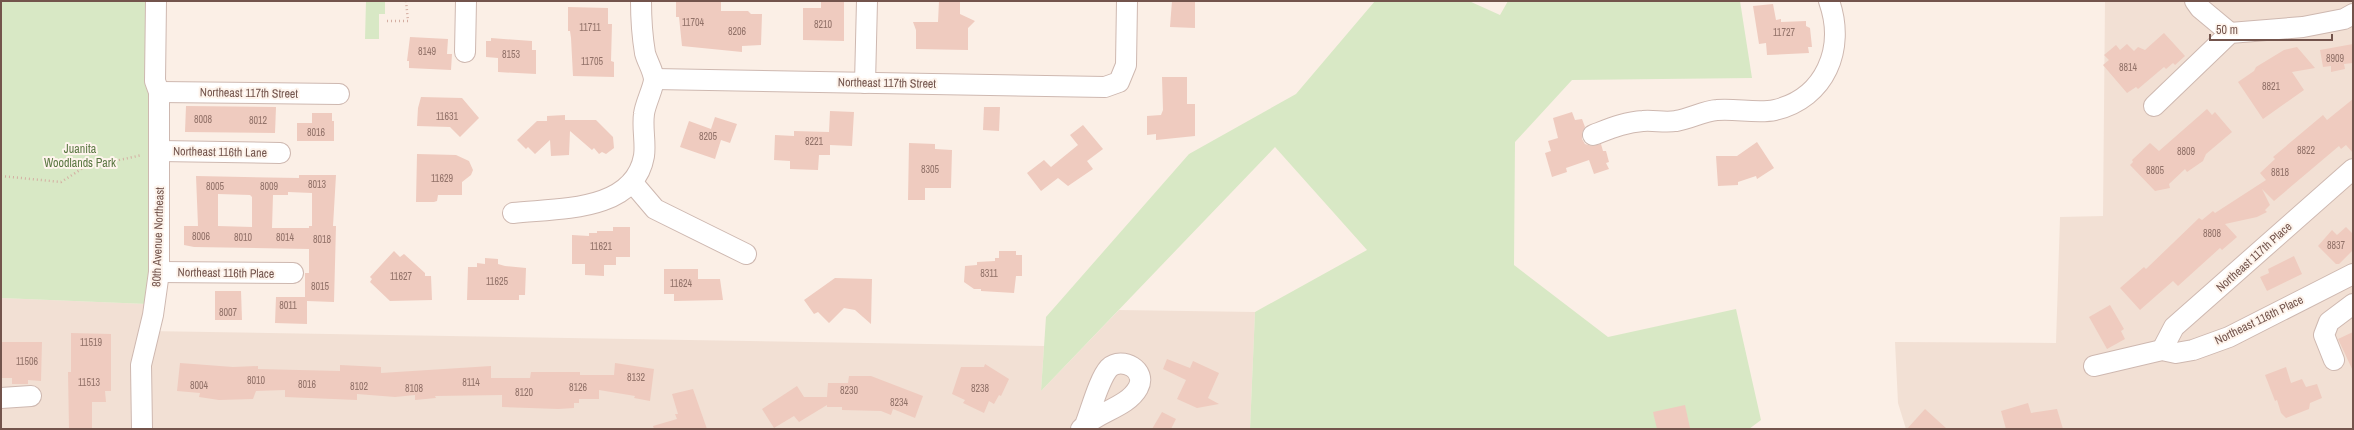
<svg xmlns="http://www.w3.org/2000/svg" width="2354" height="430" viewBox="0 0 2354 430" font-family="'Archivo Narrow',sans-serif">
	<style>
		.residential { fill: #f2e0d4 }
		.green { fill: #d8e8c5 }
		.building { fill: #efcbbf; fill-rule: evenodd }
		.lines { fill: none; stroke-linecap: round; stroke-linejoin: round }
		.minor-casing { stroke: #ceb8b0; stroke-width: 22 }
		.path { stroke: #d4aea2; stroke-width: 2.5; stroke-dasharray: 1 3; stroke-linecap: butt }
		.minor { stroke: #fff; stroke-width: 20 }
		.labels { text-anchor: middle; stroke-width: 4; stroke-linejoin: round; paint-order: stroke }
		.number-label { font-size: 10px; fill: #927269 }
		.street-label { font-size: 12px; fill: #73544c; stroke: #fef4ec }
		.park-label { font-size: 12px; fill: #5c7844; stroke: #fef4ec }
	</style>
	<rect width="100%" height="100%" fill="#fbefe6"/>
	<g class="residential">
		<path d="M2105,1H2353V429H1906L1898,403L1895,342L2056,343L2060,217L2103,216Z"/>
		<path d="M1,298L147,304V331L1044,346L1041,391L1119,310L1255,312L1250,429H1Z"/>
	</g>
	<g class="green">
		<path d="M1,1H147L159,92L147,304L1,298Z"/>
		<path d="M366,1H385V14H379V39H365Z"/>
		<path d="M1375,1H1469L1500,15L1508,1H1740L1752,78L1572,80L1515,142L1514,265L1608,337L1736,309L1761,420L1749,429H1250L1255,312L1367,250L1275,147L1041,391L1046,317L1189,154L1296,94Z"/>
	</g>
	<g class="building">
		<path d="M676,1H721V11H748L751,14H762L761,45L742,46V52L682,46L679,17H676Z"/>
		<path d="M821,1H844V41L803,40V8H821Z"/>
		<path d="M939,1H960V14L975,21L968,28V50L916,49V30L913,22H938Z"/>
		<path d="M1172,1H1195V28L1170,27Z"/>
		<path d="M1773,4L1776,20L1781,19V22L1806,21V26L1810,28L1812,47H1808L1809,53L1767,55L1766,43L1759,44L1753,6Z"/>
		<path d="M568,7L608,8V24H612L611,61L614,62V77L573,76L571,38L570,31H568Z"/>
		<path d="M2164,33L2185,56L2175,65L2173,63L2166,69L2164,67L2138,89L2136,87L2127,93L2103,65L2109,60L2104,55L2116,45L2120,50L2127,44L2134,51L2138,47L2145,50Z"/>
		<path d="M410,37L448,39L447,54H452L451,70L409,68V61H407Z"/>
		<path d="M491,38L532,41V50H536V74L498,72V58L486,57V41H491Z"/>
		<path d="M2353,44V63L2344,64L2345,69L2331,72V66L2323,67L2320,50Z"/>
		<path d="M2297,47L2315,68L2292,72L2304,90L2263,119L2238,82L2254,71L2256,67L2284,50Z"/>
		<path d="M1162,77H1187V104H1195V136L1156,140V134L1147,135V116L1161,115L1163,110Z"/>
		<path d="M421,97L462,98L479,118L460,137L450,127L417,126L418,108Z"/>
		<path d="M2353,99V153L2346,145L2341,149L2339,146L2274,201L2262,189L2270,205L2265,210L2267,212L2257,217L2225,224L2237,237L2222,250L2220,248L2178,286L2173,281L2140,310L2120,288L2144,267L2146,269L2199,218L2202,220L2213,211L2215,213L2266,180L2260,173L2275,159L2273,157L2323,115L2327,120Z"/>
		<path d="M186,106L276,107L275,133L185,132Z"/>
		<path d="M984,107H1000L999,131L983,130Z"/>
		<path d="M2207,109L2212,115L2215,112L2232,132L2206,154L2203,161L2187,172L2185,169L2169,184L2170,188L2155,191L2130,165L2133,162L2132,160L2150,143L2159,151Z"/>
		<path d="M830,111L854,112L852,146L830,145V155H819L818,170L790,169V161L774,160L775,135L794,136V131L829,132Z"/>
		<path d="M1572,112L1575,120L1582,119L1585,127L1582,133V139L1585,144L1592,146L1601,144L1603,151H1606L1609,162L1606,163L1609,169L1594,174L1589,160L1566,168L1567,172L1552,177L1545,153L1551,151L1548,141L1558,138L1553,118Z"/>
		<path d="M312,113H332V121H334V141H297V123H312Z"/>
		<path d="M565,115V120H596L613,137L614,148L606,154L602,152L599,154L594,148L592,150L570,131L569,155L551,156L550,140L535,154L528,147L526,149L517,140L537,121H547V116Z"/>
		<path d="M715,117L737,124L730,143L721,140L715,159L680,147L689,121L711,129Z"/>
		<path d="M1083,125L1103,149L1087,161L1093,169L1068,186L1058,178L1041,191L1027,173L1044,160L1051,167L1078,145L1070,135Z"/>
		<path d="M1757,142L1774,168L1757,179L1756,176L1738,182V185L1718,186L1716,156H1737Z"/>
		<path d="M909,143L935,144V149L952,150L951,188H925V200H908Z"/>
		<path d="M417,154L456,155L469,161L473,170L471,175L462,182V195H438L437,201L434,202H416Z"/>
		<path d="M299,175H336L333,226H336L334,302L307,301V324L275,323L276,297H305V273H309V249L194,247L184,245V226H198L196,176L299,178ZM288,192L312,193V226H309V228H272L273,195H288ZM218,194L250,195L252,197V227L218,226Z"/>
		<path d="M613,227H630V257H616V265H604V276L585,275V264H572V235L589,236V233H597V231H613Z"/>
		<path d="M2346,227L2353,234V250L2339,264H2336L2318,246L2332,230L2337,235Z"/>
		<path d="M394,251L400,257L404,254L425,273V276H431L432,300L390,301L370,282L372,279L370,277Z"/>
		<path d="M999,251H1016V255H1022V276H1016L1014,293L981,291V289H974L964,282L965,266L977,265V262L995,261V258H999Z"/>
		<path d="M2294,256L2302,274L2267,291L2260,277L2269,273L2268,269Z"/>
		<path d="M485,258L498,259V264L505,266L526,268L525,295H519V300H467L468,267H477V263L485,264Z"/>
		<path d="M664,269H698V279H720L723,300L674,301V294H664Z"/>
		<path d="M835,278L872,279L871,324L855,310L844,308L829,323L818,312L814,314L804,300Z"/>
		<path d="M215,291H241L242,320H215Z"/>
		<path d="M2110,305L2124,329L2121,331L2125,339L2107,349L2089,317Z"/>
		<path d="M2353,332V371L2338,339Z"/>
		<path d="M71,333L111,334V391H105L106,402H92V429H69L68,372H71Z"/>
		<path d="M1,342H42L41,381L28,380V384H12V378H1Z"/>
		<path d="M1167,359L1190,368L1193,361L1219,373L1208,398L1219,404L1197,408L1177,399L1186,380L1163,369Z"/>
		<path d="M180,363L233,367L258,366V369L340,371V365L381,367V373L491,366V378H530L531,372H580V375H614L615,363L654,369L650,401L634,398L635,396L599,390V399H579V403H574V408L558,409L502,407V395L435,396L436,398L415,400V395L395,397L357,394V400L285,397V390L256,391L253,399L219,400L199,397L200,393L177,391Z"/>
		<path d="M985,364L1009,379L1001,396L999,395L994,404L989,401L984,413L963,403L965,400L952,394L961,367H984Z"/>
		<path d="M2286,367L2291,383L2302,379L2306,387L2317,384L2322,398L2310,403L2309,409L2286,418L2281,413L2277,400L2275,401L2265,375Z"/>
		<path d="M849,376H871L923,396L915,418L893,409L891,415L881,411L842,410V407H827V405L799,422L794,416L774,428L762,409L797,386L804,397H827L828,383H848Z"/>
		<path d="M693,389L707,429H654L653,426L677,419L675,414H678L672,394Z"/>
		<path d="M2028,403L2031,413L2057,409L2063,429H2006L2001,411Z"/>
		<path d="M1685,405L1690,428L1657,429L1653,412Z"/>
		<path d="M1925,409L1947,429H1907Z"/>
		<path d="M1162,412L1176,419L1171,429H1152Z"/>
	</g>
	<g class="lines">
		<defs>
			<g id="minor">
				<path d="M2195,1L2200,8L2230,33"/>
				<path d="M465,52L466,1"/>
				<path d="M654,79L1105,87L1119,82L1126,65L1127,1"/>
				<path d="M865,83L867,1"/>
				<path d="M159,92L339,94"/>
				<path d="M2154,106L2230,33L2303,27L2344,19L2353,14"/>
				<path d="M1593,135C1609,129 1625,122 1643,121C1654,120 1665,123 1676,121C1690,119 1703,111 1717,110C1735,108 1757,114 1775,110C1825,98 1846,49 1829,1"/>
				<path d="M160,151L280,153"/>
				<path d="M632,182L655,209L746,254"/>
				<path d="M513,213C556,208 634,213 644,156C646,143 642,128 644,114C645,104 654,87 654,79C653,70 647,61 645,53C642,35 641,18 641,1"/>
				<path d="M159,272L293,273"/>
				<path d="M2162,350L2174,327L2353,169"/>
				<path d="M2334,360L2324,335L2329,322L2353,304"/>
				<path d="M2094,366L2162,350L2176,353L2193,350L2229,337L2353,274"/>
				<path d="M1,398L31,396"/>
				<path d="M142,429L141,365L153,315L159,272V92L155,81L156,1"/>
				<path d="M1081,429C1096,412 1127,408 1138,388C1148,370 1122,356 1109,368C1099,379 1091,410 1085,425"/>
			</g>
		</defs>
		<use href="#minor" class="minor-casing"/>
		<g class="path">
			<path d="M387,21H408L406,1"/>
			<path d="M1,176L61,182L91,163L115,161L142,155"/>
		</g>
		<use href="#minor" class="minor"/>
	</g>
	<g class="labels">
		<g class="number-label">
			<text x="693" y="26">11704</text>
			<text x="823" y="28">8210</text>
			<text x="590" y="31">11711</text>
			<text x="737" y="35">8206</text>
			<text x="1784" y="36">11727</text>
			<text x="427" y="55">8149</text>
			<text x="511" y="58">8153</text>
			<text x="2335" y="62">8909</text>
			<text x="592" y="65">11705</text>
			<text x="2128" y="71">8814</text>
			<text x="2271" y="90">8821</text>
			<text x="447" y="120">11631</text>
			<text x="203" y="123">8008</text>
			<text x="258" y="124">8012</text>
			<text x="316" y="136">8016</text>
			<text x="708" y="140">8205</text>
			<text x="814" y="145">8221</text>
			<text x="2306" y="154">8822</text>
			<text x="2186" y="155">8809</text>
			<text x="930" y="173">8305</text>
			<text x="2155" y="174">8805</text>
			<text x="2280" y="176">8818</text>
			<text x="442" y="182">11629</text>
			<text x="317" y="188">8013</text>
			<text x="215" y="190">8005</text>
			<text x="269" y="190">8009</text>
			<text x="2212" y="237">8808</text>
			<text x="201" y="240">8006</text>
			<text x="243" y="241">8010</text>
			<text x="285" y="241">8014</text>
			<text x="322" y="243">8018</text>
			<text x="2336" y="249">8837</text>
			<text x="601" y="250">11621</text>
			<text x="989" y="277">8311</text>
			<text x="401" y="280">11627</text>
			<text x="497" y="285">11625</text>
			<text x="681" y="287">11624</text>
			<text x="320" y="290">8015</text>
			<text x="288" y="309">8011</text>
			<text x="228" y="316">8007</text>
			<text x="91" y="346">11519</text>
			<text x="27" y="365">11506</text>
			<text x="636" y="381">8132</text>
			<text x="256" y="384">8010</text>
			<text x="89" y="386">11513</text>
			<text x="471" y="386">8114</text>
			<text x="307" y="388">8016</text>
			<text x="199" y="389">8004</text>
			<text x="359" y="390">8102</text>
			<text x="578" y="391">8126</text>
			<text x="414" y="392">8108</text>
			<text x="980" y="392">8238</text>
			<text x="849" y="394">8230</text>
			<text x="524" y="396">8120</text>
			<text x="899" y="406">8234</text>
		</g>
		<g class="street-label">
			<text transform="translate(887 83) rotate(1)" y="4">Northeast 117th Street</text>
			<text transform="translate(249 93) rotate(1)" y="4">Northeast 117th Street</text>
			<text transform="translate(220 152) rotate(1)" y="4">Northeast 116th Lane</text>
			<text transform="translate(158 237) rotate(-88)" y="4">80th Avenue Northeast</text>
			<text transform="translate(2254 257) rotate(-42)" y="4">Northeast 117th Place</text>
			<text transform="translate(226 273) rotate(1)" y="4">Northeast 116th Place</text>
			<text transform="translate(2259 320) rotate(-26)" y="4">Northeast 116th Place</text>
		</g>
		<g class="park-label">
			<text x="80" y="153">Juanita<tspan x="80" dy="14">Woodlands Park</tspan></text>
		</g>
	</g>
	<rect width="2354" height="430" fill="none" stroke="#73544c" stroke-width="4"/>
	<path d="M2210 34v6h122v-6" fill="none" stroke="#73544c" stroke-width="2"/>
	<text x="2216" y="34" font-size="12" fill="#73544c" stroke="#fef4ec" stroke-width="3" paint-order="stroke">50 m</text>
</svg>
